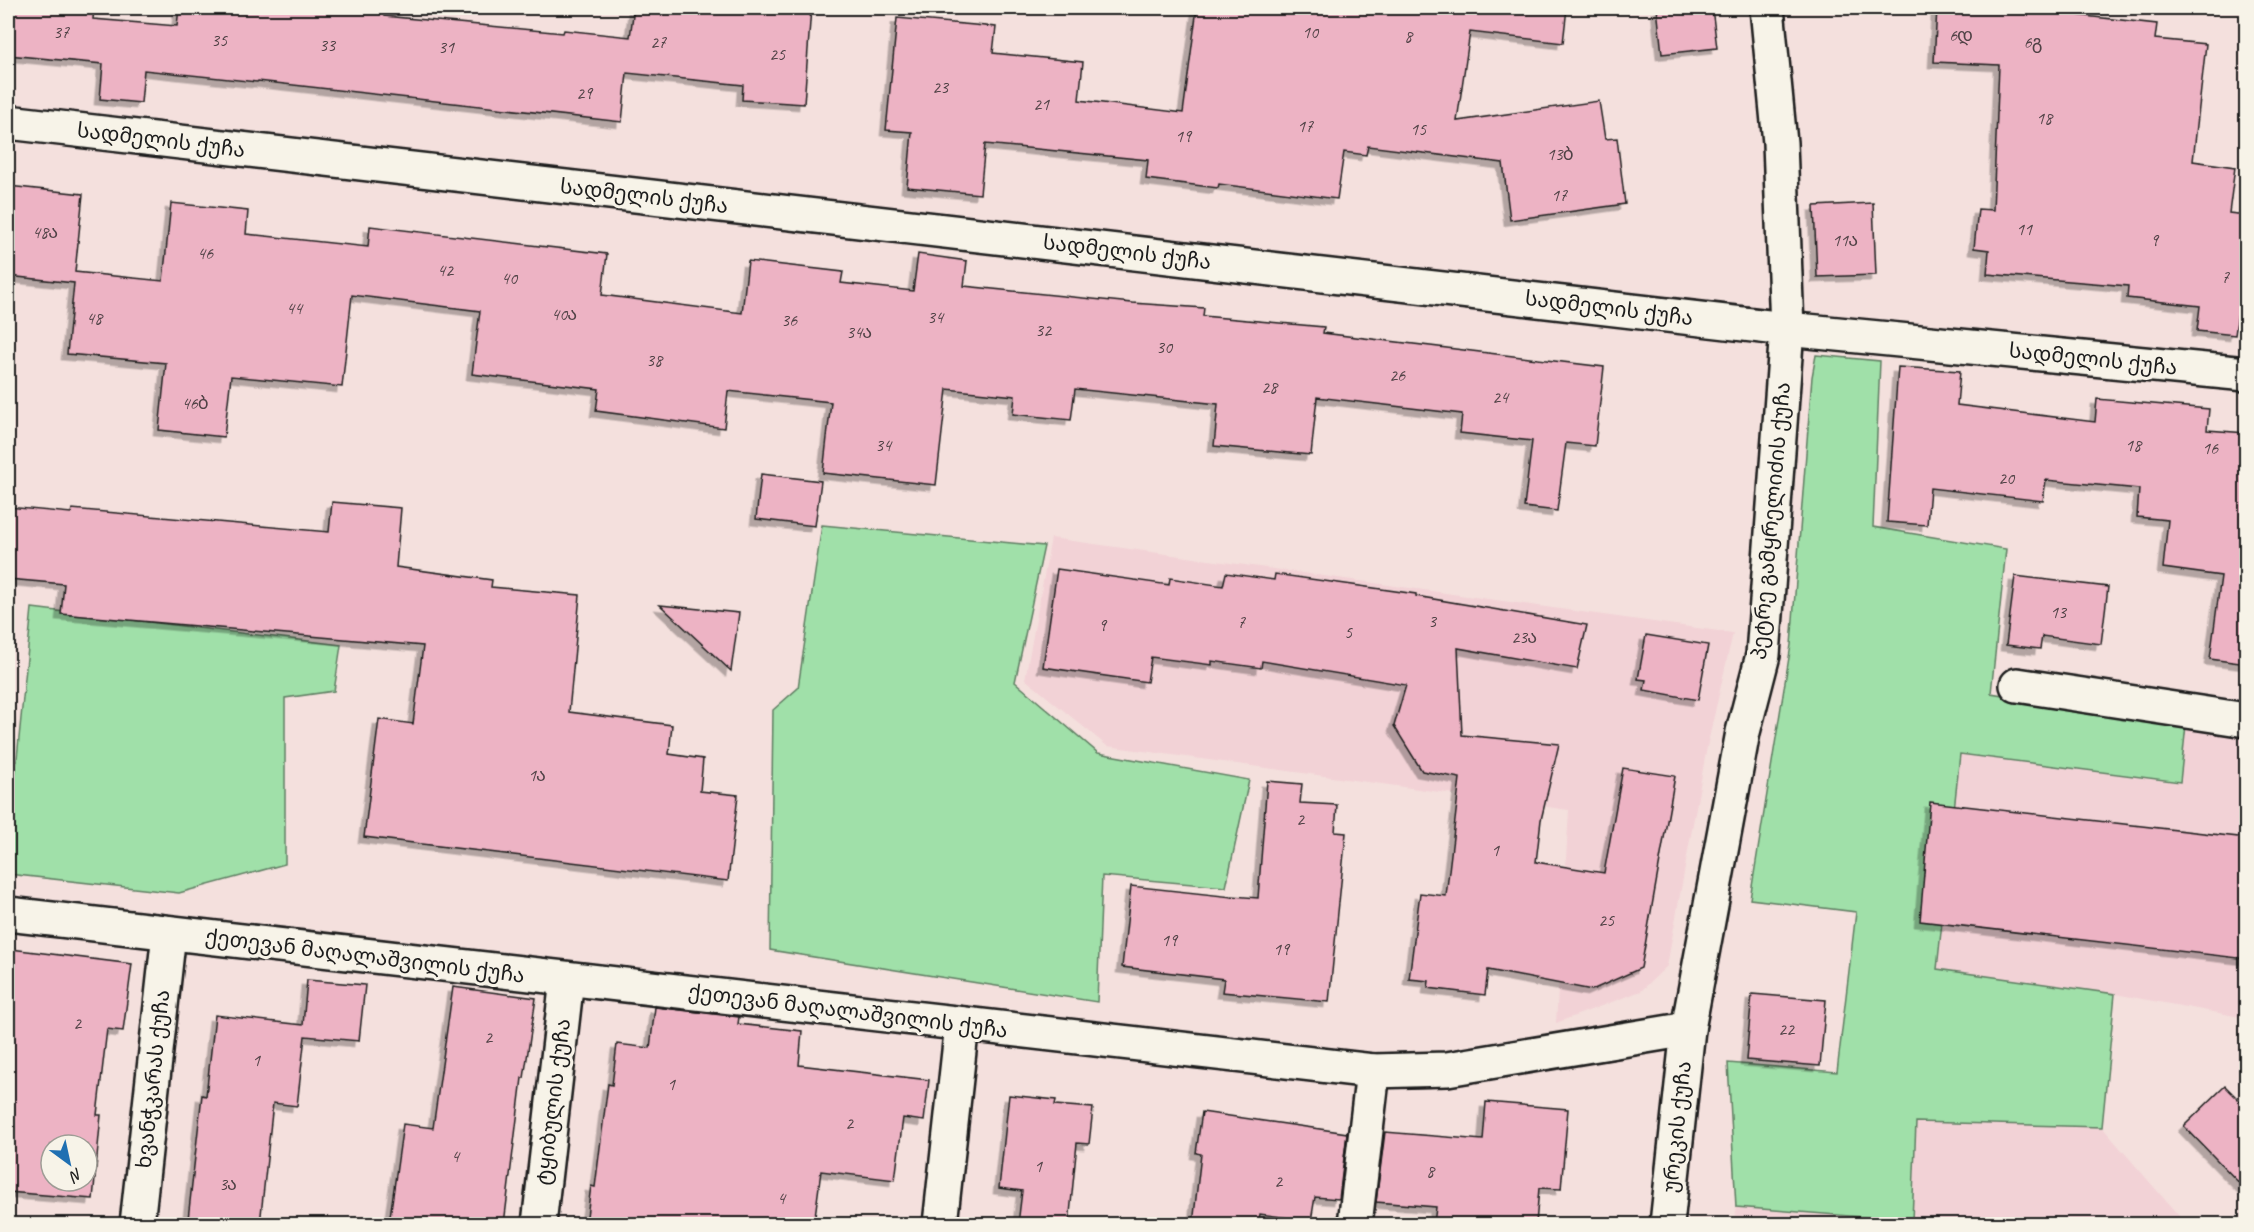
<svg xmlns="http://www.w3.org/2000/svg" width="2254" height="1232" viewBox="0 0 2254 1232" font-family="Caveat,'Noto Sans Georgian',sans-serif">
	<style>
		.built { fill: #f2d2d6 }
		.green { fill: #a0e0a9; stroke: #5e7e62; stroke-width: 1.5 }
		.building { fill: #edb3c4; stroke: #1c1c1c; stroke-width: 1.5; fill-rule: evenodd; filter: url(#shadow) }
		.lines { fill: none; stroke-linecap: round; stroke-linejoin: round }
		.minor-casing { stroke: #1c1c1c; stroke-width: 38 }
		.minor { stroke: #f7f3e8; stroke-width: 33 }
		.labels { text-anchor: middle; stroke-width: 6; stroke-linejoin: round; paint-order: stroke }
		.number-label { font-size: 18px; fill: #504246 }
		.street-label { font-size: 21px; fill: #1c1c1c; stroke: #f7f3e8 }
	</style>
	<defs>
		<filter id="shadow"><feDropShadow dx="-5.5" dy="5.5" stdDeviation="0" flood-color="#0004"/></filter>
	</defs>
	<rect width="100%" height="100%" fill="#f4e0dd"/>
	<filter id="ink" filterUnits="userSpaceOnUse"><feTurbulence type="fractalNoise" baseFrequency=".0167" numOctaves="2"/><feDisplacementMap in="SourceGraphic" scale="12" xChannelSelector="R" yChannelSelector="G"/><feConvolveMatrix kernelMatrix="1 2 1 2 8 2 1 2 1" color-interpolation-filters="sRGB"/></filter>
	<g filter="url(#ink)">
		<g class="built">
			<path d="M1051,538L1733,633L1707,747L1667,966L1641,991L1556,1023L1569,810L1107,746L1025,679Z"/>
			<path d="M2186,725L2246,734V1018L2115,994L1937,969L1960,754L2180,782Z"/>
			<path d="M1916,1122L2102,1127L2186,1224H1735L1736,1207L1912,1220Z"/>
		</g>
		<g class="green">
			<path d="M1816,355L1880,361L1873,527L2006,549L1991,693L2186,725L2180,782L1960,754L1937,969L2115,994L2102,1127L1916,1122L1912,1221L1736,1207L1728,1063L1837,1072L1856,912L1750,899L1791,645L1812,377Z"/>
			<path d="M822,525L1044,546L1015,682L1098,753L1249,780L1226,887L1102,876L1097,1002L770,950L773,710L798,688Z"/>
			<path d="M32,608L341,645L334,691L285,698V864L179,893L8,874V788H14Z"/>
		</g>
		<g class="building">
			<path d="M8,8H94L93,19L177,26L179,8H385L384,16L563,33L564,30L630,37L634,8H811L804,104L742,100L743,85L627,73L622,122L258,81L257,82L144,70L141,103L100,99L103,64L8,55Z"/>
			<path d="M1197,8H1567L1563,43L1470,32L1457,121L1599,101L1605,139L1617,138L1625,204L1510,220L1503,163L1368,146L1366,155L1344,152L1337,199L1219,184L1218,188L1146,179L1148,160L985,144L980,194L907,187L912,132L886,130L897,18L996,27L993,53L1083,62L1079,100L1183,113Z"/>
			<path d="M1657,8H1712L1717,48L1662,54Z"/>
			<path d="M1937,8L2067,9V14L2157,24L2155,39L2206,44L2193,161L2235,167L2229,213L2246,215L2242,247H2247V307L2239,306L2235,335L2197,331L2200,306L2127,298L2128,286L1987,274L1989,250L1974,248L1978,209L1993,210L1999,65L1934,62Z"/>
			<path d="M8,186L83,194L75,272L163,281L171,203L248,211L246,234L368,247L370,226L607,254L602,295L742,313L748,261L843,272L841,283L913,291L918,254L967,261L964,286L1132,303L1204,308L1203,316L1324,327L1323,333L1604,367L1595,446L1566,443L1557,511L1524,507L1532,441L1460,433L1462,414L1317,397L1311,455L1214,446L1218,404L1075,389L1071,420L1013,414L1015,396L947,389L936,485L823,473L831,402L728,391L724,428L596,411L599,389L472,374L480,311L352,295L342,387L231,376L224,437L159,430L166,363L67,354L74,283L8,276Z"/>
			<path d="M1873,203L1876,275L1817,277L1814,206Z"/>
			<path d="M1898,367L1960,371L1957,405L2095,422L2097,399L2209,409L2207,430L2247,433V664L2210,659L2221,576L2163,568L2168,520L2137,517L2139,489L2046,480L2043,501L1930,488L1927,525L1887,522Z"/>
			<path d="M761,474L821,481L815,526L756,519Z"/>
			<path d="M332,502L401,508L396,567L492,580L491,587L580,595L569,712L672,725L669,754L703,759L700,791L738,795L728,881L364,837L379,719L413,724L423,646L61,614L64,584L8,579V507L71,513L72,509L329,532Z"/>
			<path d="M1057,569L1169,585L1170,578L1223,586L1226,573L1274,580L1275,574L1416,594V596L1587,625L1577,669L1458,648L1462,735L1559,744L1541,820L1536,862L1604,873L1623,768L1675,776L1641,968L1592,990L1488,970L1485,995L1428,988L1429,981L1409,979L1420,893L1446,896L1460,778L1422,771L1394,726L1406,685L1262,661L1261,668L1212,661V665L1151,657L1147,682L1043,667Z"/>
			<path d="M2015,576L2108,587L2101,644L2042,636L2040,649L2006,645Z"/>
			<path d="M660,605L739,613L731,671Z"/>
			<path d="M1646,635L1708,645L1698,700L1644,690L1646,680L1638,679Z"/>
			<path d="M1267,781L1302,784L1300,803L1337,805L1335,832L1346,833L1329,1002L1222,992L1224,979L1122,967L1131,886L1232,897V896L1258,898Z"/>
			<path d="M1930,802L2247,838V959L1920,921Z"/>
			<path d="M11,949L132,964L123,1031L107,1029L97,1115H101L93,1199L8,1192V981ZM51,1145H87V1181H51Z"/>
			<path d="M307,980L365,985L359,1041L305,1036L297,1106L273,1103L260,1224L188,1219L202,1095L206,1096L215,1015L303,1025Z"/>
			<path d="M453,987L536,998L524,1078H522L504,1224H389L403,1124L433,1128Z"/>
			<path d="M1752,994L1826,1000L1820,1066L1746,1060Z"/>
			<path d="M655,1007L739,1017L738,1024L802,1031L799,1065L929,1080L924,1121L903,1118L895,1180L821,1171L814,1224H586L591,1186L595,1187L608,1084L612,1085L617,1044L650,1048Z"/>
			<path d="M2225,1086L2247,1108V1191L2184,1126Z"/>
			<path d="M1009,1095L1056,1100L1055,1105L1093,1108L1089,1144L1077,1143L1069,1224H1018L1022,1191L999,1188Z"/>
			<path d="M1486,1102L1568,1109L1561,1189L1539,1188L1536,1224H1434L1436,1207L1376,1202L1385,1132L1483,1140Z"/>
			<path d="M1202,1112L1347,1133L1339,1199L1315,1197L1311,1221L1260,1214L1258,1224H1193L1201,1154L1196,1153Z"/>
		</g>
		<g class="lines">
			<defs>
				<g id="minor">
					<path d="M8,122L1787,329L2246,374"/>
					<path d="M2017,685L2246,720"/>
					<path d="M8,914L1373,1071L1447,1069L1688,1029"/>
					<path d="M137,1224L169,933"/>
					<path d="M539,1224L567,979"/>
					<path d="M940,1224L962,1024"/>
					<path d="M1355,1224L1373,1071"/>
					<path d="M1667,1224L1688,1029L1743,732L1763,655L1787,329L1780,143L1767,8"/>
				</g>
			</defs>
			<use href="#minor" class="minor-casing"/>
			<use href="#minor" class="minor"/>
		</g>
	</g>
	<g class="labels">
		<g class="number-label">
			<text x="61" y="38">37</text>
			<text x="1310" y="38">10</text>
			<text x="1961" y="41">6დ</text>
			<text x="1408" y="42">8</text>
			<text x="219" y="46">35</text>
			<text x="658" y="48">27</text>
			<text x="2033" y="48">6გ</text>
			<text x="327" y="51">33</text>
			<text x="446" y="53">31</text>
			<text x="777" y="60">25</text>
			<text x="940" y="93">23</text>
			<text x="584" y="99">29</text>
			<text x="1041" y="110">21</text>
			<text x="2044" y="124">18</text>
			<text x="1305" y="132">17</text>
			<text x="1418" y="135">15</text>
			<text x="1183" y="142">19</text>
			<text x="1560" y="160">13ბ</text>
			<text x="1559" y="201">17</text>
			<text x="2024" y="235">11</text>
			<text x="45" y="238">48ა</text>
			<text x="1845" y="246">11ა</text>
			<text x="2154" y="246">9</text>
			<text x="205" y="259">46</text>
			<text x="445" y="276">42</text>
			<text x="2225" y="283">7</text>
			<text x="509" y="284">40</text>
			<text x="294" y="314">44</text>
			<text x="564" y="320">40ა</text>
			<text x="935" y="323">34</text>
			<text x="94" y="324">48</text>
			<text x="789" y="326">36</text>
			<text x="1043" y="336">32</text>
			<text x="859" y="338">34ა</text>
			<text x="1164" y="353">30</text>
			<text x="654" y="366">38</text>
			<text x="1397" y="381">26</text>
			<text x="1269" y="393">28</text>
			<text x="1500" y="403">24</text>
			<text x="195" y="409">46ბ</text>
			<text x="883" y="451">34</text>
			<text x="2133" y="451">18</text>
			<text x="2210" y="454">16</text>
			<text x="2006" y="484">20</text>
			<text x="2058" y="618">13</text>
			<text x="1432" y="627">3</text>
			<text x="1241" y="628">7</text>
			<text x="1102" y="631">9</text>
			<text x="1348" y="638">5</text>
			<text x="1524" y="643">23ა</text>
			<text x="537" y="781">1ა</text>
			<text x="1300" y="825">2</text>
			<text x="1495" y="856">1</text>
			<text x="1606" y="926">25</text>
			<text x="1169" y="946">19</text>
			<text x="1281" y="955">19</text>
			<text x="77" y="1029">2</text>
			<text x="1786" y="1035">22</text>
			<text x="488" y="1043">2</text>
			<text x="256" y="1066">1</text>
			<text x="671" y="1090">1</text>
			<text x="849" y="1129">2</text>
			<text x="455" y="1162">4</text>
			<text x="1038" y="1172">1</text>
			<text x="1430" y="1177">8</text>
			<text x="1278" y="1187">2</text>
			<text x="228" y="1190">3ა</text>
			<text x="781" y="1204">4</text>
		</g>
		<g class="street-label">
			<text transform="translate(161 140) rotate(7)" y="7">სადმელის ქუჩა</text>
			<text transform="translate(644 196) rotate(7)" y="7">სადმელის ქუჩა</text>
			<text transform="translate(1127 252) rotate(7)" y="7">სადმელის ქუჩა</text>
			<text transform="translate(1609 308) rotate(7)" y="7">სადმელის ქუჩა</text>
			<text transform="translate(2093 359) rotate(6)" y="7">სადმელის ქუჩა</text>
			<text transform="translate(1771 521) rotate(-85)" y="7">პეტრე გამყრელიძის ქუჩა</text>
			<text transform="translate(365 956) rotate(7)" y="7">ქეთევან მაღალაშვილის ქუჩა</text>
			<text transform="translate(848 1011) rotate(7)" y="7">ქეთევან მაღალაშვილის ქუჩა</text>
			<text transform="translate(153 1079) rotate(-84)" y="7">ხვანჭკარას ქუჩა</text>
			<text transform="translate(553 1102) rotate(-83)" y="7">ტყიბულის ქუჩა</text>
			<text transform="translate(1677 1127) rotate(-84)" y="7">ურეკის ქუჩა</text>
		</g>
	</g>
	<rect width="2254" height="1232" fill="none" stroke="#f7f3e8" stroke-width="30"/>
	<rect x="15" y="15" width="2224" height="1202" fill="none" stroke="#1c1c1c" stroke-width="2" filter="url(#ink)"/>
	<g transform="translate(69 1163) rotate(147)"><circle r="28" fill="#f7f3e8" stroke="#9f9d96" stroke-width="1.5"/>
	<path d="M0-4.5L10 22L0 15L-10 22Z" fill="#1f6fb2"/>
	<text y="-9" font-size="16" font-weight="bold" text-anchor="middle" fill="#1c1c1c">N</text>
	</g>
</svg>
